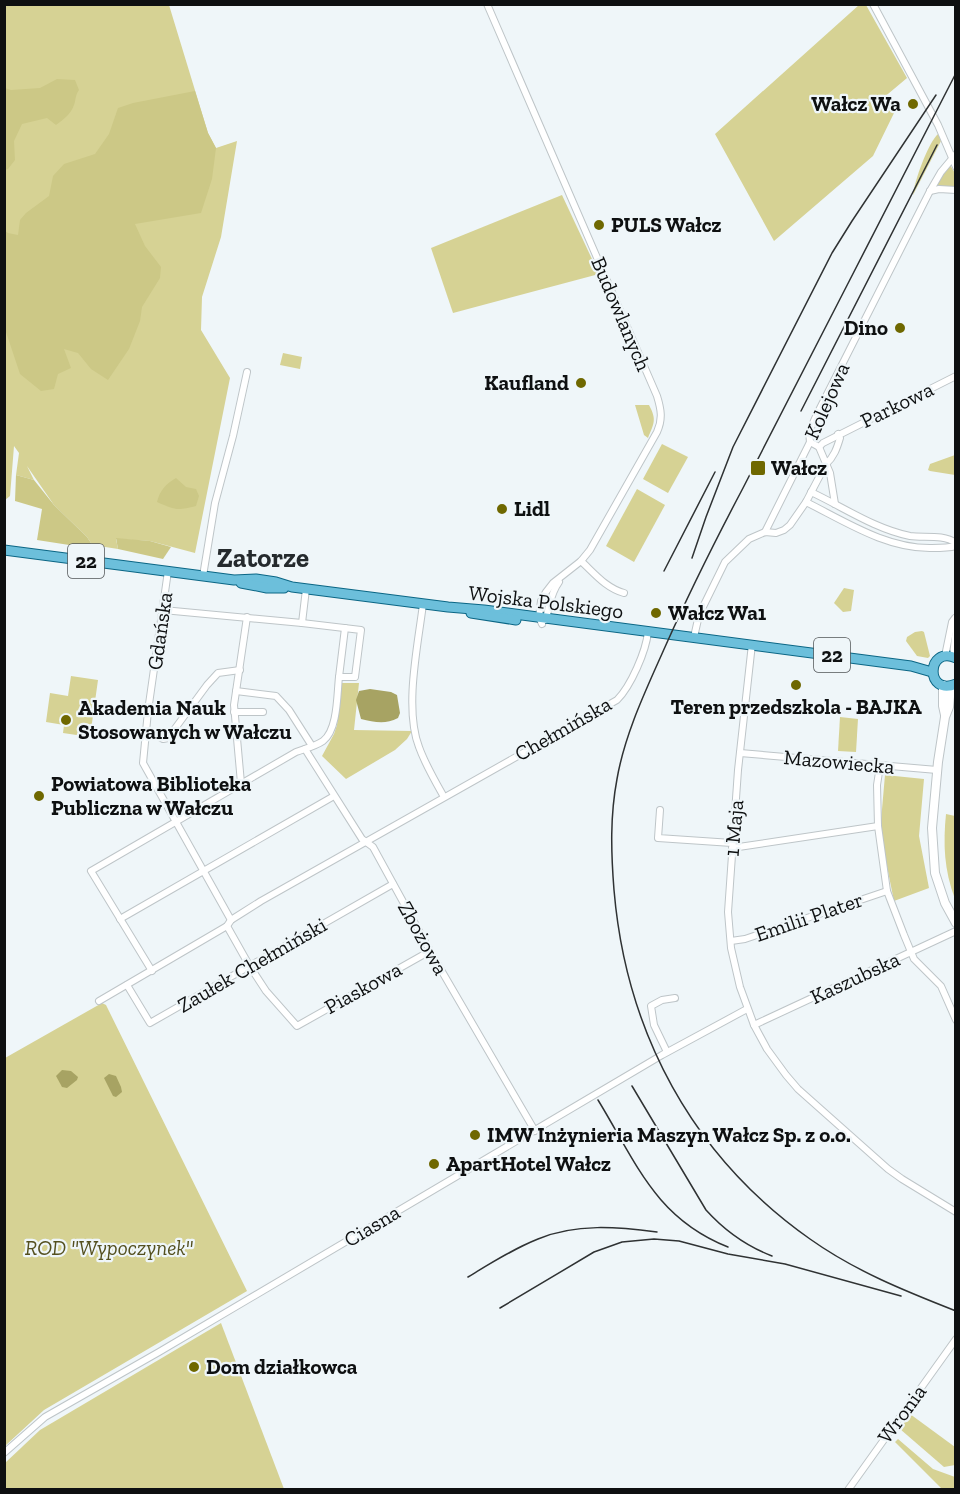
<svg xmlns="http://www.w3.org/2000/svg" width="960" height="1494" viewBox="0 0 960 1494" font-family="'Zilla Slab',serif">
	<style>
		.green { fill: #d6d294 }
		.forest { fill: #ccc886 }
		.water { fill: #a7a363 }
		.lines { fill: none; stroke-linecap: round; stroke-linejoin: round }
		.minor-casing { stroke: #bec5c8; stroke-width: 8 }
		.tertiary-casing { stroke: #bec5c8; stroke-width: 10 }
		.primary-casing { stroke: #0b6685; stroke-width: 11 }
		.minor { stroke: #fff; stroke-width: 6 }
		.tertiary { stroke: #fff; stroke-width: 8 }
		.primary { stroke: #6cbfdb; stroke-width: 9 }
		.rail { stroke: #2f3233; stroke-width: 1.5 }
		.poi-dot { fill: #6f6800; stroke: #eff6f9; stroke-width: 2 }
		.labels { text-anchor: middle; stroke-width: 4.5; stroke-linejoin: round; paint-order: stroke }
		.shield { fill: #eff6f9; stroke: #525557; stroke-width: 1.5 }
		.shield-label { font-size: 20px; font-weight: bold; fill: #0e1011 }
		.poi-label { font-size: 21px; font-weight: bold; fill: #0e1011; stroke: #eff6f9; text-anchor: start }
		.street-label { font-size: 21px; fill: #0e1011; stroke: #eff6f9 }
		.park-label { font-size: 21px; font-style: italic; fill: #54501f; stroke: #eff6f9 }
		.district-label { font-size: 27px; font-weight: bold; fill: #252a2d; stroke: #eff6f9 }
	</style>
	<rect width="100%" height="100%" fill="#eff6f9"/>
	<g class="green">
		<path d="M5,5H169L208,133L216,148L237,141L221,237L202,297L201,330L230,378L195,553L150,541L116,539L118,549L99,546L95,549L87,537L54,505L27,466L34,480L16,475L19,453L14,446L10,496L5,500Z"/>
		<path d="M859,5H866L907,78L882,99L895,111L873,156L774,241L715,134Z"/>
		<path d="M938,134L941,141L913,195C914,182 928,143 938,134Z"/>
		<path d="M950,165L955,173V187H937L936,185Z"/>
		<path d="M562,195L599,274L453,313L431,248Z"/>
		<path d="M283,353L302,357L300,369L280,365Z"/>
		<path d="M635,405H649C657,420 654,423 648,438L644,435Z"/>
		<path d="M662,444L688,457L668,493L643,479Z"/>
		<path d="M955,455V475L930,471L928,470L930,464Z"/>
		<path d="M637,489L665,505L634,562L606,546Z"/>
		<path d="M844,588L854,590L851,611L843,612L834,603Z"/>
		<path d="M922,631L924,632L930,656L928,658L917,656L906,641L907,637L915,632Z"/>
		<path d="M71,676L98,680L90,737L63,733L64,725L46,722L50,693L68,696Z"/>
		<path d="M342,683H359L354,730L412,731L407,739L395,750L346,779L322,756L334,734L337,725Z"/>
		<path d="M840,717L858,719L856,752L838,751Z"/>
		<path d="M885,775L924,779L919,836L929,888L894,901L880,832Z"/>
		<path d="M946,814L955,816V899C944,870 943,844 946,814Z"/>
		<path d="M102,1003L106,1005L247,1291L44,1410L5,1446V1058Z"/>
		<path d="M221,1323L284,1489H5V1463L40,1430Z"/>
		<path d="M910,1414L955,1447V1465L944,1467L900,1429Z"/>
		<path d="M898,1439L933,1469L955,1477V1489H942L895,1442Z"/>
	</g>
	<g class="forest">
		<path d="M57,79L75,80L79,90C75,96 76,99 74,105C71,114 63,120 56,125L47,118L22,124L14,141L15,160L8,169L5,170V88L11,90L40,88Z"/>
		<path d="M195,91L208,133L216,148L212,179L201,213L135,224L145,246L161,267L160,278L142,307L140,321L129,349L108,380L91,369L78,353L64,349L71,368L58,374L54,389L41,391L20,374L5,329V307H6L4,303L5,231L8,233L18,235L20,220L26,213L49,196L53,176L64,164L95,154L109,134L118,108L133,103Z"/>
		<path d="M16,475L34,480L54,505L87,537L95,549L37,540L42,509L15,501Z"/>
		<path d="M176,478L186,487L196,489L199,496L196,506C177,511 175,510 157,502C160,490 166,484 176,478Z"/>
		<path d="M116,538L150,541L171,547L163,559L118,549Z"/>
	</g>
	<g class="water">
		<path d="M370,689L391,692L397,695L400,713L398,718C385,725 374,722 361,719L356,700L359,691Z"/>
		<path d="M62,1070L71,1071L78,1077L77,1080L67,1088L62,1087L56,1076Z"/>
		<path d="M109,1074L116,1076L121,1087L122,1092L116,1097L113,1096L104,1078Z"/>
	</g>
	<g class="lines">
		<defs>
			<g id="minor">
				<path d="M487,4L657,396C661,409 663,419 657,432L590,550L581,561L553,583L546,592L541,601L539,617L542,624"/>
				<path d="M873,4L938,125L956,167"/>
				<path d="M930,191L939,189L956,190"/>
				<path d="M810,442L819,447L830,473L835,504"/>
				<path d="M819,447L823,443L956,376"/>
				<path d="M811,492C843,507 875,529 910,536C924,538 943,534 956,543"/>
				<path d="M806,502C846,522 887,549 932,548C940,548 948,548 956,546"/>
				<path d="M765,532L810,442L809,432L817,414L930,191L941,172L956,154"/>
				<path d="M581,561C595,574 606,588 624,593"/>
				<path d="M168,571L148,711L143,763L231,920"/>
				<path d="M203,576L215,503L233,436L247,372"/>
				<path d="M423,604C418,645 404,708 419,747C425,764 435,781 444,797"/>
				<path d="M545,620C551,605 549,596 559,582"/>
				<path d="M302,623L306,589"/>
				<path d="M694,637L699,615L725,562L749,539L765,532L776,533L784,530L790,525L806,502L826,464C834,457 837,448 840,438L838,434"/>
				<path d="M752,644L738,770L728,912L731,948L740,987L754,1025L767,1049L786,1075L798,1089L888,1169L902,1179L956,1212"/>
				<path d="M945,656L952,622L955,618"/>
				<path d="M953,657L956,627"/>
				<path d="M339,677L345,628"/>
				<path d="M236,691L276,696L289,710L312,746"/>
				<path d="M234,712H263"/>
				<path d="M146,729L163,739L168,738L207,685L218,673L240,670"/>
				<path d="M305,749L362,839L373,847L430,951L535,1131"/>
				<path d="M740,753L937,770"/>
				<path d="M880,766L877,785L878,826L887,891L904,935L914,959L941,986L956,1020"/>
				<path d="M241,783L234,705L247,617"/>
				<path d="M660,810L658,838L732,843"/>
				<path d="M732,848L878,826"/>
				<path d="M120,919L334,796"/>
				<path d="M227,926L249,965L266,991L297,1026L430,951"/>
				<path d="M731,941L745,939L887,891"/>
				<path d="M152,971L91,871L296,752C304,749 316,746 323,741C338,730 337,694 339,677H355L361,630L302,623L163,610"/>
				<path d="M127,985L150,1023L393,884"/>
				<path d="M99,1001L227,926L231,920L261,901L617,700C631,686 646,651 648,632"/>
				<path d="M754,1025L956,931"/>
				<path d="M667,1052L654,1025L651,1006L662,1000L675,998"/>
				<path d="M4,1453L45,1417L159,1352L662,1055L747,1009"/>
				<path d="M848,1490L956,1339"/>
			</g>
			<g id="tertiary">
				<path d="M943,685V706L945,715"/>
				<path d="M951,686L949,707L945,717L938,762L932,828L935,873L945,903L956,923"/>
			</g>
			<g id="primary">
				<path d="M4,550L234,580L256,579L276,582L292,587L448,607L484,610L911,666L932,672"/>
				<path d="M241,583L267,588H284"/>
				<path d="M471,613L516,620"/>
				<path d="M956,658C926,645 925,697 956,684"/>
			</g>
		</defs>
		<use href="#minor" class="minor-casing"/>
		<use href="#tertiary" class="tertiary-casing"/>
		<use href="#primary" class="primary-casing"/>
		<use href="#minor" class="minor"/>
		<use href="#tertiary" class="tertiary"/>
		<use href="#primary" class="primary"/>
		<g class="rail">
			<path d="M956,73C885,211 814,350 743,488C715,541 689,593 665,647C646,690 625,733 617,779C610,816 611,852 614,890C626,1032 692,1156 810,1239C855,1271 905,1291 956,1311"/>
			<path d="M801,411L937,145"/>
			<path d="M692,558L706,517L733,447L832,253L852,221L936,95"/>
			<path d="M664,571L715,472"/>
			<path d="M632,1086L706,1210C725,1231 746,1246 772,1256"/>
			<path d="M598,1100C636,1162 655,1218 728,1247"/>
			<path d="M468,1277C491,1263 513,1249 538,1239C576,1223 618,1227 657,1232"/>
			<path d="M500,1308L594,1252L622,1242L654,1239L679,1241L728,1254L785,1264L901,1296"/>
		</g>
	</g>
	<g class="poi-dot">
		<circle cx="913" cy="104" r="6"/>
		<circle cx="599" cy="225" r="6"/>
		<circle cx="900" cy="328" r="6"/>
		<circle cx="581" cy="383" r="6"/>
		<rect x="750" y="460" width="16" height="16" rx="3"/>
		<circle cx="502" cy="509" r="6"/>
		<circle cx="656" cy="613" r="6"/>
		<circle cx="796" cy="685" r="6"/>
		<circle cx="66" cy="720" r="6"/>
		<circle cx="39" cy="796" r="6"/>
		<circle cx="475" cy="1135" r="6"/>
		<circle cx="434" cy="1164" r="6"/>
		<circle cx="194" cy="1367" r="6"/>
	</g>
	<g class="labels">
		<g class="shield">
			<rect x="68" y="544" width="36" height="34" rx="4.5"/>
			<rect x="814" y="638" width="36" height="34" rx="4.5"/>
		</g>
		<g class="shield-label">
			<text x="86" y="568">22</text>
			<text x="832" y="662">22</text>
		</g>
		<g class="poi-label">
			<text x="901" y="111" text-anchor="end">Wałcz Wa</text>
			<text x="611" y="232">PULS Wałcz</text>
			<text x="888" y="335" text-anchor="end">Dino</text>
			<text x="569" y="390" text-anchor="end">Kaufland</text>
			<text x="771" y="475">Wałcz</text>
			<text x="514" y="516">Lidl</text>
			<text x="668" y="620">Wałcz Wa1</text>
			<text x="796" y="714" text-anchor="middle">Teren przedszkola - BAJKA</text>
			<text x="78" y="715">Akademia Nauk<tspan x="78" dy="24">Stosowanych w Wałczu</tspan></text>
			<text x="51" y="791">Powiatowa Biblioteka<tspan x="51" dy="24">Publiczna w Wałczu</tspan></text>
			<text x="487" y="1142">IMW Inżynieria Maszyn Wałcz Sp. z o.o.</text>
			<text x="446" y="1171">ApartHotel Wałcz</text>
			<text x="206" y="1374">Dom działkowca</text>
		</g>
		<g class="street-label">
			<text transform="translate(621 314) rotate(67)" y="7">Budowlanych</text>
			<text transform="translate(827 401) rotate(-66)" y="7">Kolejowa</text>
			<text transform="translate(897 405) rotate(-26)" y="7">Parkowa</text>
			<text transform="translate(546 602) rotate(7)" y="7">Wojska Polskiego</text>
			<text transform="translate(160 631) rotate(-82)" y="7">Gdańska</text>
			<text transform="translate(563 729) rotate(-30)" y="7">Chełmińska</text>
			<text transform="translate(839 762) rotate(5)" y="7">Mazowiecka</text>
			<text transform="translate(734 828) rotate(-85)" y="7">1 Maja</text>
			<text transform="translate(809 917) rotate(-19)" y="7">Emilii Plater</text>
			<text transform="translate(423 938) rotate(61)" y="7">Zbożowa</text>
			<text transform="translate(252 965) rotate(-30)" y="7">Zaułek Chełmiński</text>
			<text transform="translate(855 978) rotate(-25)" y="7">Kaszubska</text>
			<text transform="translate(363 988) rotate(-29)" y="7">Piaskowa</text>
			<text transform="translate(372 1226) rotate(-31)" y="7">Ciasna</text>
			<text transform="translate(902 1414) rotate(-54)" y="7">Wronia</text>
		</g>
		<g class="park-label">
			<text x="109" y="1255">ROD "Wypoczynek"</text>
		</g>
		<g class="district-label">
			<text x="263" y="567">Zatorze</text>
		</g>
	</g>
	<rect width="960" height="1494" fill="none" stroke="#0e1011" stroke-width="12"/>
</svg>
